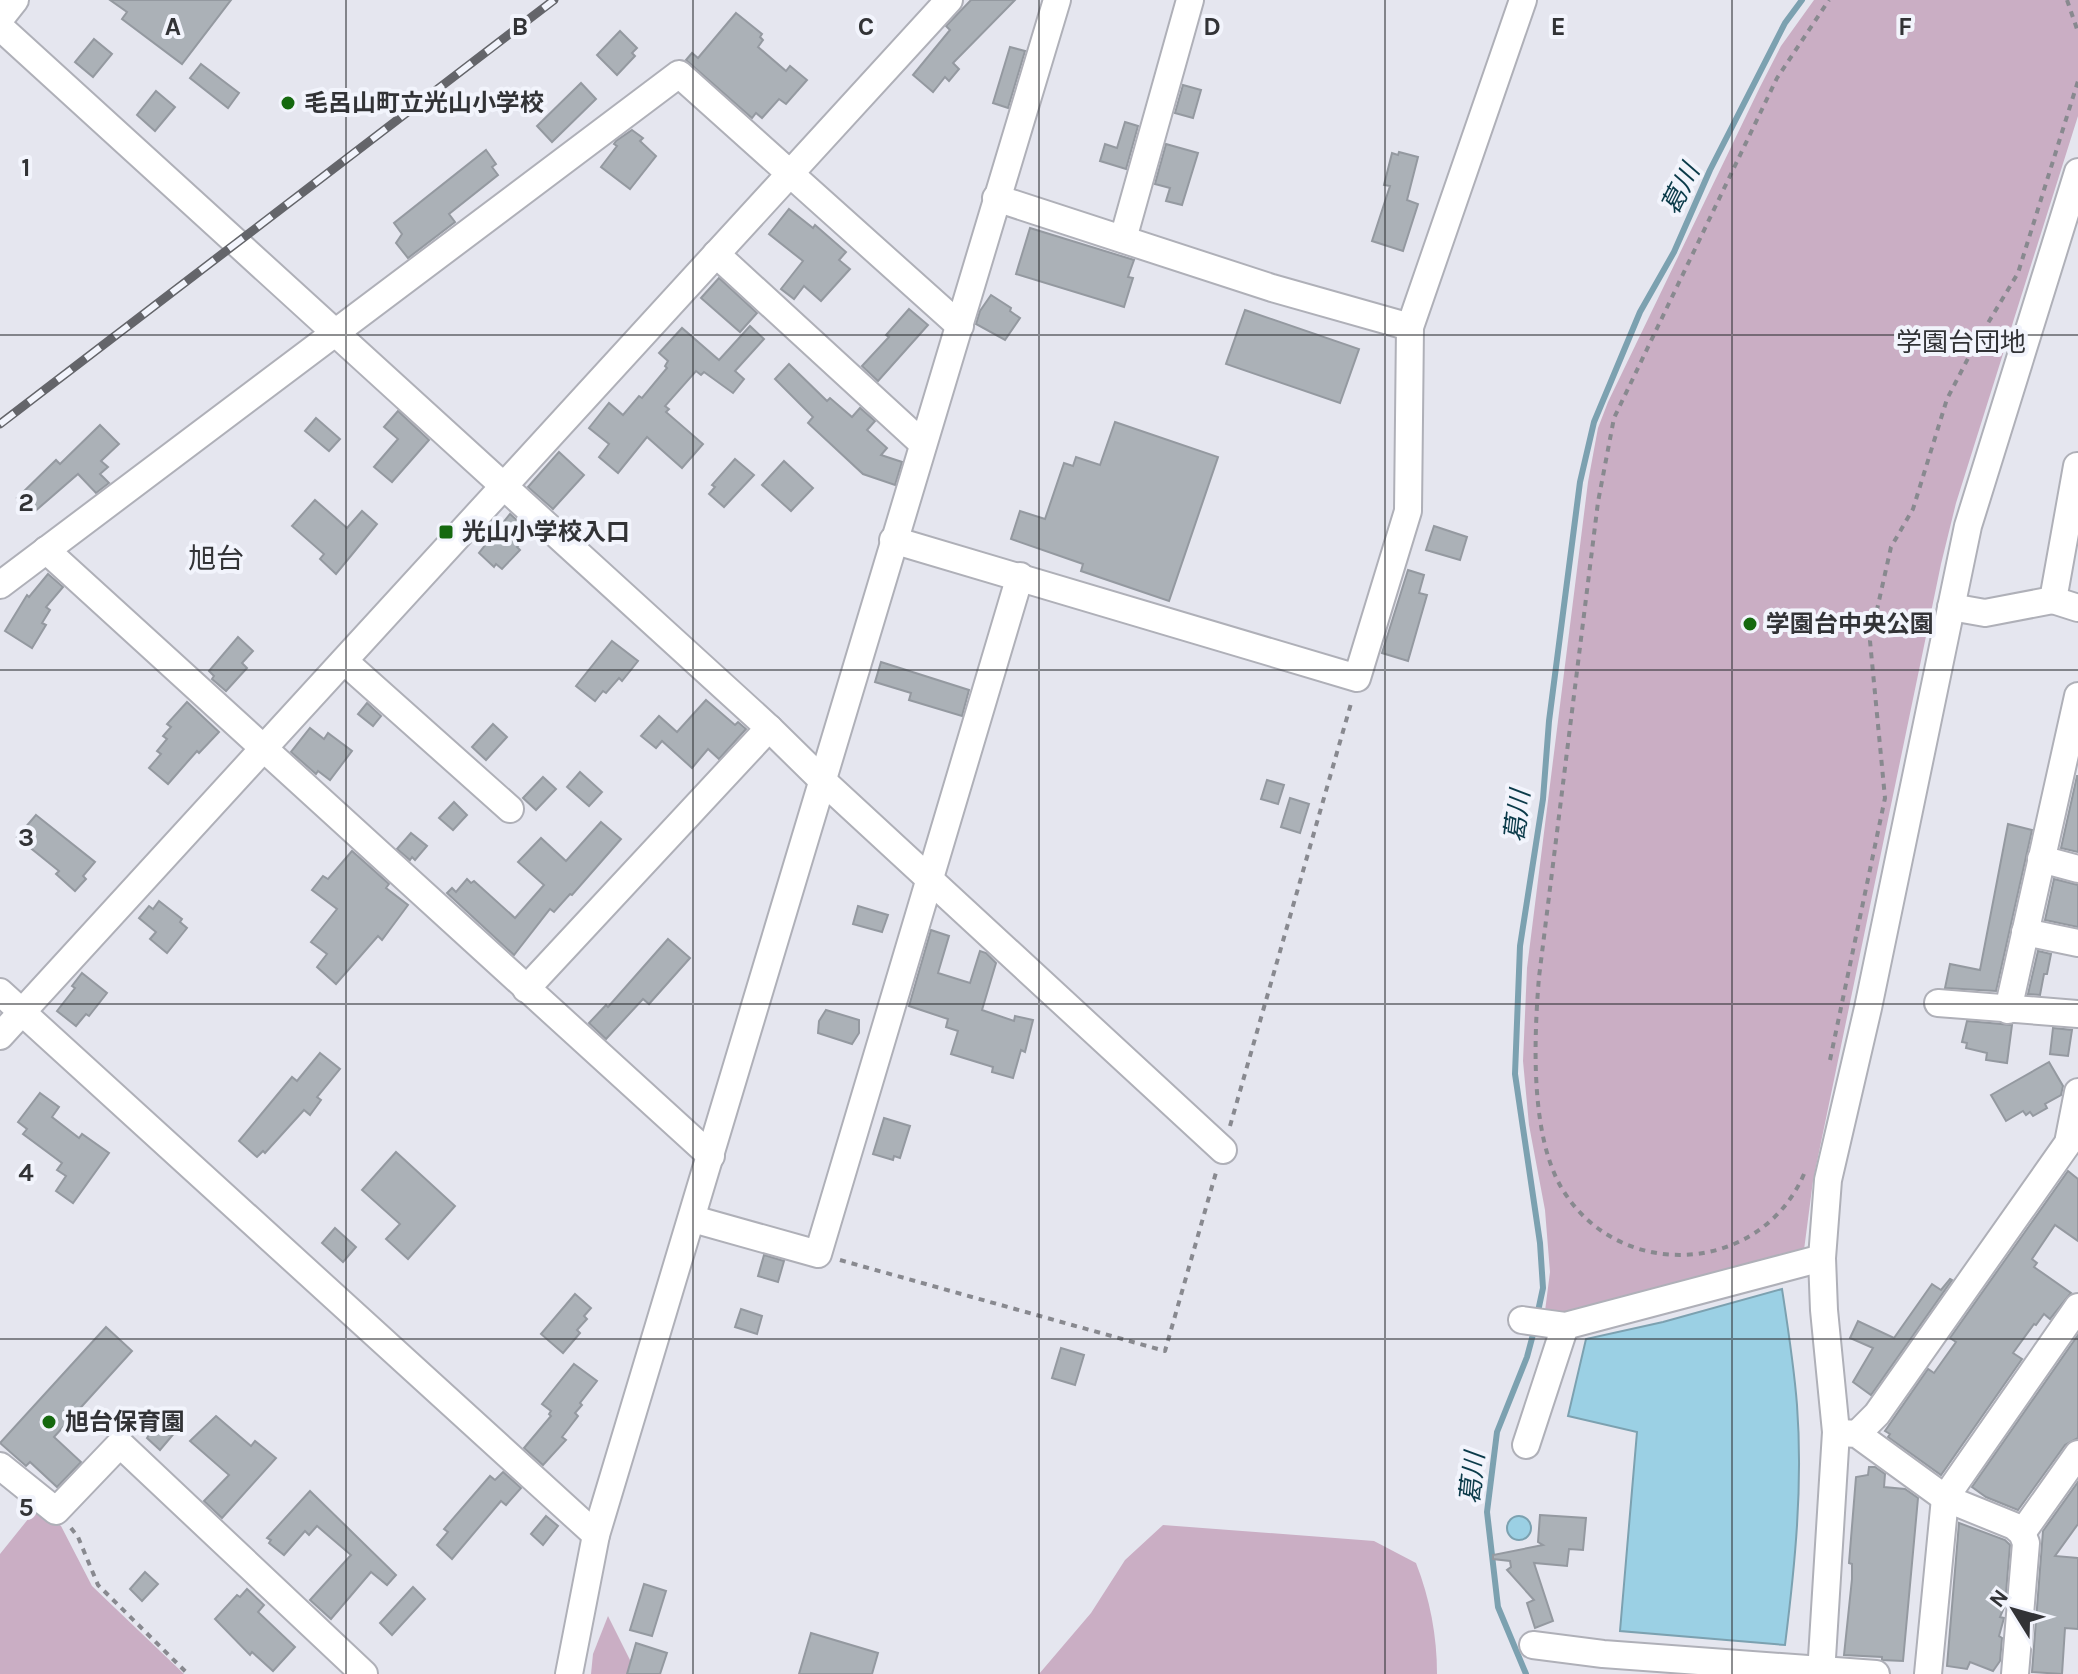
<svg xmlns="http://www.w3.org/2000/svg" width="2078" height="1674" viewBox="0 0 2078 1674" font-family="Karla,'Noto Sans JP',sans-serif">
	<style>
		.green { fill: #caaec4 }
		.water { fill: #9bd0e4; stroke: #7ca1b0; stroke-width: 2 }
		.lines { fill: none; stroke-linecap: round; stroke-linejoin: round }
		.stream { stroke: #7ca1b0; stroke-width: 6 }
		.building { fill: #abb1b7; stroke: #9499a0; stroke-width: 2 }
		.minor-casing { stroke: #afb0b8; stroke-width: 30 }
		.path { stroke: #88898f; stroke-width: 4; stroke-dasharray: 6 6; stroke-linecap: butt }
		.minor { stroke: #fff; stroke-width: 26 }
		.rail-casing { stroke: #64656a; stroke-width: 9 }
		.rail { stroke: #f2f4fc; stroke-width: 6; stroke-dasharray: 18; stroke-linecap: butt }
		.grid { fill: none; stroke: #323336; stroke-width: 2; stroke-opacity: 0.55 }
		.poi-dot { fill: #15690f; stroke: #f2f4fc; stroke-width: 3 }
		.labels { text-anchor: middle; stroke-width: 8; stroke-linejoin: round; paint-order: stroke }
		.poi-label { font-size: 24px; font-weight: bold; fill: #323336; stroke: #f2f4fc; text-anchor: start }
		.water-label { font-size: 26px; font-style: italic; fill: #0a3a49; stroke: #f2f4fc }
		.neighbourhood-label { font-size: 26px; fill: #323336; stroke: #f2f4fc }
		.quarter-label { font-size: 28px; fill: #323336; stroke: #f2f4fc }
		.grid-label { font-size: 26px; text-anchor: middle; font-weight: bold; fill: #323336; stroke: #f2f4fc; stroke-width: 8; stroke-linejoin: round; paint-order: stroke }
	</style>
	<rect width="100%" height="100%" fill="#e5e6ef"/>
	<g class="green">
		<path d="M1814,0H2078V116L1956,503L1941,564L1813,1181L1804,1250L1544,1319L1550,1272L1545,1210L1529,1125L1523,1061L1527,968L1588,482L1598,428L1608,402L1760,87L1781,46Z"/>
		<path d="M37,1508L61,1526L92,1586L184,1674H0V1554Z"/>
		<path d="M1163,1525L1374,1541L1416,1563C1430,1599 1437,1636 1437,1674H1039L1091,1613L1125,1560Z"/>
		<path d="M608,1616L637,1674H591L593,1654Z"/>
	</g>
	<g class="water">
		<path d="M1782,1289C1788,1328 1794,1366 1797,1405C1803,1486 1795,1565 1785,1645L1620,1631L1637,1432L1568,1416L1586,1339L1663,1322Z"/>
		<circle cx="1519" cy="1528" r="12"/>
	</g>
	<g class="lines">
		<g class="stream">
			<path d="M1537,1316L1543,1288L1540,1243L1515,1074L1520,946L1543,799L1549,721L1580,482L1594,422L1640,312L1674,252L1710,170L1785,23L1802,0"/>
			<path d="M1526,1674L1498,1607L1487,1512L1497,1432L1527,1357L1535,1327"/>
		</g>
	</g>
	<g class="building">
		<path d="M110,0H231L182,64L122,19L127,12Z"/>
		<path d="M971,0H1015L953,63L959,69L949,81L945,77L933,92L913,75L950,30L946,26Z"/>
		<path d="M736,13L762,34L760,37L763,40L758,47L786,71L790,66L807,80L786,104L779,99L762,118L756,113L752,118L686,60L692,53L698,58Z"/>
		<path d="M620,31L637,48L632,53L635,56L617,75L597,55Z"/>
		<path d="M94,39L112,54L93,77L75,62Z"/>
		<path d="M1010,47L1025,51L1008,108L993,103Z"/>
		<path d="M201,64L239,93L228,108L190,78Z"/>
		<path d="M581,83L596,99L552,142L537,126Z"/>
		<path d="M1183,85L1201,90L1193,118L1175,113Z"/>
		<path d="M156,91L175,107L155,131L137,115Z"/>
		<path d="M1125,122L1138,126L1126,169L1100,161L1105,144L1117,148Z"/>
		<path d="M632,130L643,138L640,141L656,156L630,189L601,167L617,146L614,144L616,141Z"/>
		<path d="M1166,144L1198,153L1182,205L1166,201L1170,188L1155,184Z"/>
		<path d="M486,150L496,164L492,167L498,175L449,214L455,222L408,258L396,243L402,234L394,223Z"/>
		<path d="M1399,152L1418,157L1407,200L1418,204L1403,251L1372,241L1390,186L1384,185L1392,153L1398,155Z"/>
		<path d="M789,209L813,228L815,225L846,252L839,260L850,269L821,301L804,286L794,299L781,289L803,261L769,234Z"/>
		<path d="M1030,228L1134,260L1128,277L1133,278L1124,307L1016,274Z"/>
		<path d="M719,278L757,313L740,332L701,298Z"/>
		<path d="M991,295L1011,308L1010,311L1020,318L1005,340L976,324L980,311Z"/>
		<path d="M909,309L928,325L878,381L862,366L889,337L886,335Z"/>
		<path d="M1245,310L1359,349L1340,403L1226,364Z"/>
		<path d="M750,326L764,339L735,371L744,379L733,393L704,372L701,375L696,371L665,406L669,409L666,412L703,444L682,468L647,437L618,473L599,457L609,444L589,428L609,403L623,415L639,396L642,398L667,368L665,366L668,361L659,353L682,328L719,360Z"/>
		<path d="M789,364L827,401L830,398L852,417L860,408L875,421L867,430L887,448L881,455L902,462L895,485L863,474L808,423L813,417L775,379Z"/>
		<path d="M398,411L429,440L392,482L374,467L398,439L384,427Z"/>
		<path d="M316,418L340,439L329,451L305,431Z"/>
		<path d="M1115,422L1218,457L1169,601L1081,571L1083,564L1011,539L1020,511L1045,519L1064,463L1073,466L1076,457L1100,465Z"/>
		<path d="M100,425L119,444L101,461L108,467L100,474L109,483L96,493L78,474L33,513L17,498L56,460L60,464Z"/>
		<path d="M559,452L584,475L553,509L528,487Z"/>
		<path d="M735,459L754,475L724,507L709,494L715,487L712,485Z"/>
		<path d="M784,461L813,488L791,511L762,485Z"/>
		<path d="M315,500L347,528L362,511L377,524L336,574L320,559L324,554L292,526Z"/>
		<path d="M510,514L530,532L517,547L520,550L502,569L496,564L494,567L479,553Z"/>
		<path d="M1434,526L1467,537L1460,560L1426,550Z"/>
		<path d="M1408,570L1424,575L1419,593L1427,595L1408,661L1382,653Z"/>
		<path d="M48,574L63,587L46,607L50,610L42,623L46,625L32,648L5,631L27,595L29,597Z"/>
		<path d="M238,637L253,651L242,663L247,668L226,691L212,679L214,676L209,671Z"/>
		<path d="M612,641L638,661L622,681L619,678L606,693L603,691L595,701L576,686Z"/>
		<path d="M881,662L969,690L962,716L909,700L911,693L875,682Z"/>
		<path d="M706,700L735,725L738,722L746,729L719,759L708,749L692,768L662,741L656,748L641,736L659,716L677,732Z"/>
		<path d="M187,702L219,732L199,753L197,751L168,784L149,768L161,754L157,751L167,739L163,736L171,727L167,724Z"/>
		<path d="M367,703L381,716L373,726L358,714Z"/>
		<path d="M493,724L507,737L486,760L472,747Z"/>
		<path d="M310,728L324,739L328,733L352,751L330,780L318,771L316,774L291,752Z"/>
		<path d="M580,772L602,792L589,806L567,787Z"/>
		<path d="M2077,776H2078V852L2061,848Z"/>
		<path d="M543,777L556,789L536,810L523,798Z"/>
		<path d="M1267,780L1284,785L1278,804L1261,799Z"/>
		<path d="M1290,798L1309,804L1300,833L1281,827Z"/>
		<path d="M454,802L467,815L453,830L439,818Z"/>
		<path d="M36,815L95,862L83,876L86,879L75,891L56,874L59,871L17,837Z"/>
		<path d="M601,822L621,839L572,895L570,894L554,912L550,909L514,955L447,893L452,888L456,892L467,879L471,883L474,881L515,918L544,885L518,862L541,838L566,861Z"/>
		<path d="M2008,824L2032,830L1996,991L1945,988L1950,964L1980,970Z"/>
		<path d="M411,833L427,846L415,860L412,857L410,860L397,849Z"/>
		<path d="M352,851L389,884L386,888L408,905L382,940L378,936L336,984L317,967L327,954L311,942L337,909L312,890L323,876L328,879Z"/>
		<path d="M2054,879L2078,885V927L2045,920Z"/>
		<path d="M159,901L182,919L180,922L187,928L167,953L150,939L156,932L139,918L149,906L153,909Z"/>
		<path d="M858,906L888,915L882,932L853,924Z"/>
		<path d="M931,930L949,936L938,973L970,983L980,951L986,953L996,963L982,1010L1014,1021L1015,1016L1033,1020L1025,1052L1021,1050L1013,1078L992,1072L993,1067L951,1054L958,1031L946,1027L948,1019L909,1006Z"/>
		<path d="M668,939L690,958L649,1004L643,999L606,1039L589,1023L606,1005L608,1007Z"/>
		<path d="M2038,951L2051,954L2047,974H2044L2040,995L2028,994Z"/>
		<path d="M82,973L107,993L89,1016L86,1014L76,1026L57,1011L75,988L72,986Z"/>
		<path d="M826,1010L859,1020V1033L852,1044L818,1033L819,1021Z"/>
		<path d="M1967,1021L2012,1025L2007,1063L1986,1060L1987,1053L1966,1048L1967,1043L1962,1042Z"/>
		<path d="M2053,1028L2072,1030L2068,1056L2050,1054Z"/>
		<path d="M320,1053L340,1069L317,1097L321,1100L310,1115L304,1110L265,1153L263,1151L257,1157L239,1141L292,1077L297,1081Z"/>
		<path d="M2049,1062L2063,1086L2061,1095L2045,1104L2047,1108L2033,1116L2030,1112L2026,1115L2023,1111L2006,1121L1991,1095Z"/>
		<path d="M40,1093L59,1107L52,1117L79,1138L82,1134L109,1153L73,1203L56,1191L66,1176L57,1170L62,1163L23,1134L27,1129L18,1122Z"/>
		<path d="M884,1118L910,1126L900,1158L894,1156L893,1160L873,1154Z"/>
		<path d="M396,1152L455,1206L408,1259L386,1239L400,1224L362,1190Z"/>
		<path d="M2068,1171L2078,1179V1241L2055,1225L2032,1259L2037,1263L2034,1267L2071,1293L2050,1319L2044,1314L2036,1325L2034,1324L2013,1353L2022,1359L1941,1475L1888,1437L1890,1434L1885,1431L1928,1369L1934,1373L1956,1342L1950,1338Z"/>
		<path d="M335,1228L356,1247L343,1262L322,1243Z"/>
		<path d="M764,1255L784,1261L778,1282L758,1276Z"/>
		<path d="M1950,1279L1952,1280L1871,1395L1853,1382L1873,1348L1850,1338L1858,1321L1894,1338L1932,1284L1941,1290Z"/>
		<path d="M575,1294L591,1308L584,1316L587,1319L577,1330L580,1333L563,1353L541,1334Z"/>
		<path d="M741,1309L762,1316L757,1334L735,1327Z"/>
		<path d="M106,1327L132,1351L54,1437L81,1462L57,1487L30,1462L26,1466L0,1443Z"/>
		<path d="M2078,1335V1438L2065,1445L2018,1510L1986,1497L1972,1487Z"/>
		<path d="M1061,1348L1084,1355L1075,1385L1052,1378Z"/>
		<path d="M574,1364L597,1381L580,1403L582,1405L575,1413L578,1416L562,1437L566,1440L543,1465L524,1448L551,1416L549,1414L551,1411L542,1404Z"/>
		<path d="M216,1416L251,1446L255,1441L276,1458L222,1518L204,1501L229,1475L190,1441Z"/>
		<path d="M160,1417L176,1431L160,1450L147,1438L149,1435L147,1433Z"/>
		<path d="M1869,1467H1875L1885,1474L1884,1487L1905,1489L1918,1498L1903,1661L1882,1660V1657L1844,1655L1852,1579V1564L1849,1563L1856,1477L1868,1475Z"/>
		<path d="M503,1472L521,1488L506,1505L501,1501L452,1559L437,1545L448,1532L444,1529L490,1476L495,1480Z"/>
		<path d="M2078,1482V1524L2055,1556L2078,1558V1629L2065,1628L2062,1674L2032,1672L2043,1531Z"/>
		<path d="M310,1491L396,1575L387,1585L371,1572L331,1619L310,1600L351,1555L317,1526L309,1535L305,1531L284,1555L269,1543L271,1540L267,1538Z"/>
		<path d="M1540,1515L1586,1518L1583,1550L1569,1549L1567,1566L1534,1563L1553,1621L1535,1628L1527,1603L1534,1600L1507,1570L1511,1567L1510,1561L1493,1559V1555L1543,1545L1538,1542Z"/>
		<path d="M546,1516L558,1526L543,1545L531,1534Z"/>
		<path d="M1959,1523L2005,1540L2010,1545L2005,1605L2000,1617L2004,1618L1999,1636L2002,1638L2000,1661L1993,1671L1970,1662L1967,1669L1947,1666Z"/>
		<path d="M145,1572L158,1584L142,1601L130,1589Z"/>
		<path d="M644,1584L666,1591L652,1636L630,1630Z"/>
		<path d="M413,1587L425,1599L392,1635L380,1623Z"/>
		<path d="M247,1589L264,1605L258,1612L295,1647L273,1671L252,1652L250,1655L215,1619L237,1595L240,1597Z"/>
		<path d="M811,1633L878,1653L872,1674H799Z"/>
		<path d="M636,1643L667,1653L660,1674H627Z"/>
	</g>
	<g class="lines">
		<defs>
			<g id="minor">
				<path d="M0,19L15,0"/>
				<path d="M0,27L769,728L822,780L1223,1150"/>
				<path d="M996,198L1272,288L1410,327"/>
				<path d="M1123,239L1190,0"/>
				<path d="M716,254L923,444"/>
				<path d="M2077,466L2053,600L2078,608"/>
				<path d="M893,540L1357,678L1408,511L1410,327L1523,0"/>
				<path d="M46,550L711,1156"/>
				<path d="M0,585L679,74L960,326"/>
				<path d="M1951,607L1985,613L2053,600"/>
				<path d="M344,661L510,809"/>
				<path d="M2041,859L2078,869"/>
				<path d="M2025,932L2078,943"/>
				<path d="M526,989L769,728"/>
				<path d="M0,992L596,1535"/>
				<path d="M1938,1003L2078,1014"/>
				<path d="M2008,1010L2078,696"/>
				<path d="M0,1036L949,0"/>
				<path d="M693,1219L818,1254L1020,576"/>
				<path d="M1522,1320L1565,1326L1822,1258"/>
				<path d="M1841,1433L1857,1434L1945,1498L2014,1526L2022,1533L2026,1543L2015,1674"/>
				<path d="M1857,1434L1877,1414L2068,1143L2078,1092"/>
				<path d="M1526,1445L1565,1326"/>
				<path d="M0,1466L56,1511L120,1444L364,1674"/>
				<path d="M2022,1533L2078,1454"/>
				<path d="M1533,1645L1603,1654L1876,1674"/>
				<path d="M569,1674L596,1535L1057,0"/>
				<path d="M1821,1674L1836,1432L1824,1310L1822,1258L1828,1180L1868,1008L1968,526L2078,172"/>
				<path d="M1928,1674L1945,1498L2078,1307"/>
			</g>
		</defs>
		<use href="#minor" class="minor-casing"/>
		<g class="path">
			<path d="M2067,0L2078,32"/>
			<path d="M1830,1060L1885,798L1870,641L1891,547L1913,509L1947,399L1976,343L2018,273L2078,81"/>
			<path d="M1230,1126L1352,700"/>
			<path d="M1804,1174C1760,1276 1617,1283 1561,1187C1530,1133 1534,1038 1539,977L1598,502L1614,418L1777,78L1829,0"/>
			<path d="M840,1260L1165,1351L1217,1169"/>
			<path d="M71,1528L78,1537L98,1585L188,1674"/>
		</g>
		<use href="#minor" class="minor"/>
		<defs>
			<path id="rail" d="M0,424L554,0"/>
		</defs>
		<use href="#rail" class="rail-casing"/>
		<use href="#rail" class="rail"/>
	</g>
	<path class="grid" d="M346,0V1674M693,0V1674M1039,0V1674M1385,0V1674M1732,0V1674M0,335H2078M0,670H2078M0,1004H2078M0,1339H2078"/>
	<g class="poi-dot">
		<circle cx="288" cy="103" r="8"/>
		<rect x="438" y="524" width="16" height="16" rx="4"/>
		<circle cx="1750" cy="624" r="8"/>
		<circle cx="49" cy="1422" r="8"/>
	</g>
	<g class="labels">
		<g class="poi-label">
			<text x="304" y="111">毛呂山町立光山小学校</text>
			<text x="462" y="540">光山小学校入口</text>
			<text x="1766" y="632">学園台中央公園</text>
			<text x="65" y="1430">旭台保育園</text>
		</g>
		<g class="water-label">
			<text transform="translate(1680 189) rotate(-63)" y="9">葛川</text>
			<text transform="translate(1517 816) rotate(-83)" y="9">葛川</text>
			<text transform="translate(1472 1478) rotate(-84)" y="9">葛川</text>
		</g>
		<g class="neighbourhood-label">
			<text x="1961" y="351">学園台団地</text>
		</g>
		<g class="quarter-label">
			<text x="216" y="568">旭台</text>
		</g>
	</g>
	<g class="grid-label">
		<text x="173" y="35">A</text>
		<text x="520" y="35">B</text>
		<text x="866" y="35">C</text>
		<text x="1212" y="35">D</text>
		<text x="1558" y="35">E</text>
		<text x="1905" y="35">F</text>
		<text x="26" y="176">1</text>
		<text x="26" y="511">2</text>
		<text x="26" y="846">3</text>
		<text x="26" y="1181">4</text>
		<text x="26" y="1516">5</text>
	</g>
	<g transform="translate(2014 1610) rotate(307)" stroke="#f2f4fc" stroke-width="6" paint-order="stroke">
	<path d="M0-6L14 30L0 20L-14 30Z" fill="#323336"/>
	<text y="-12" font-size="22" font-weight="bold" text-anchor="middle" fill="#323336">N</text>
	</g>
</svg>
